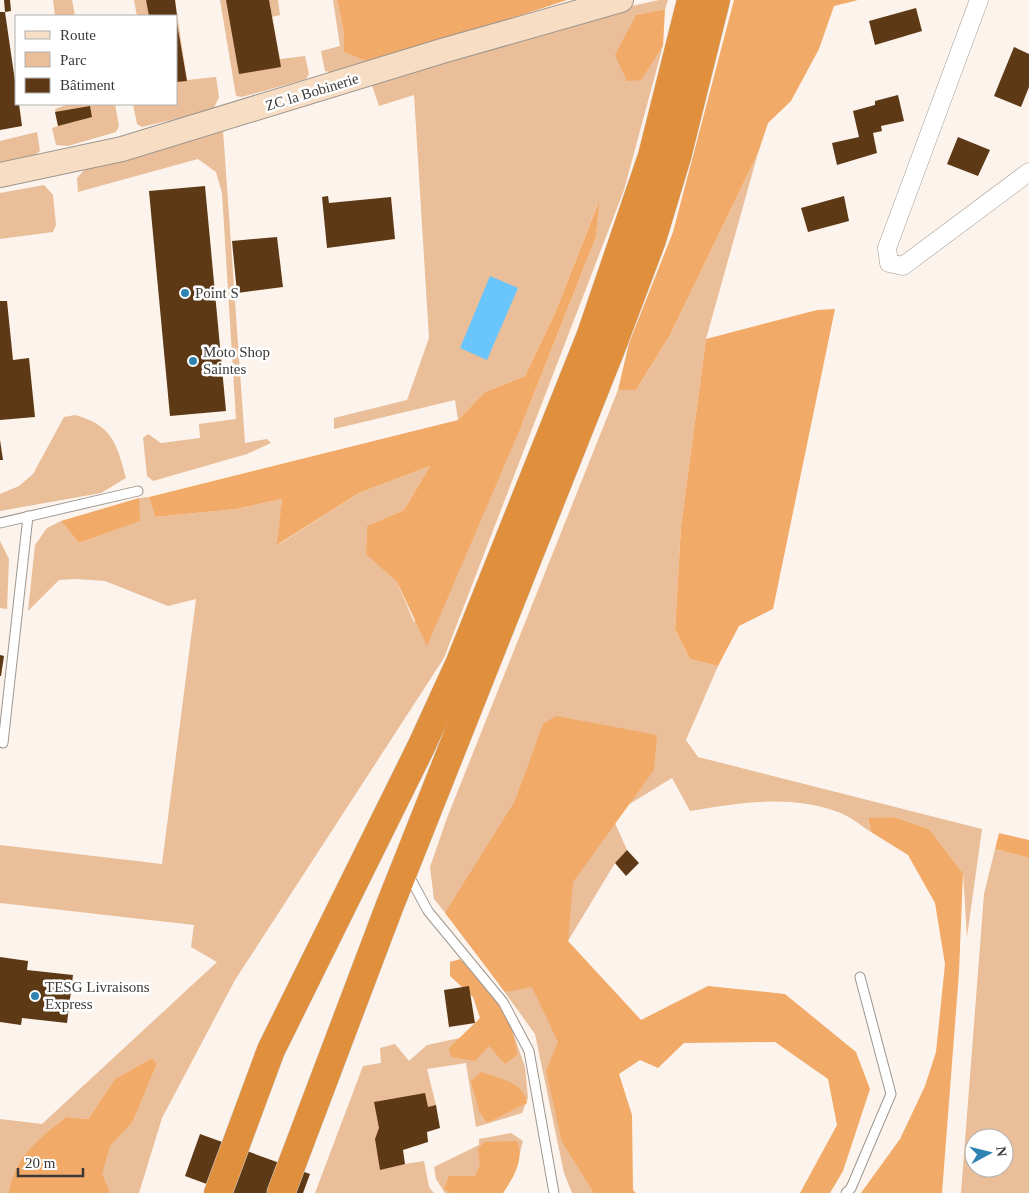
<svg xmlns="http://www.w3.org/2000/svg" width="1029" height="1193" viewBox="0 0 1029 1193" font-family="Georgia,serif">
	<style>
		.green { fill: #eabe98; fill-rule: evenodd }
		.forest { fill: #f2aa68 }
		.water { fill: #6bc5fd }
		.building { fill: #5d3915 }
		.lines { fill: none; stroke-linecap: round; stroke-linejoin: round }
		.lane-casing { stroke: #9d968f; stroke-width: 11 }
		.street-casing { stroke: #9d968f; stroke-width: 19 }
		.secondary-casing { stroke: #9d968f; stroke-width: 26 }
		.highway-casing { stroke: #d4d3d3; stroke-width: 29 }
		.lane { stroke: #fff; stroke-width: 9 }
		.street { stroke: #fff; stroke-width: 18 }
		.secondary { stroke: #f6ddc4; stroke-width: 24 }
		.highway { stroke: #e08f3c; stroke-width: 28 }
		.poi-dot { fill: #2f83b3; stroke: #fff; stroke-width: 2 }
		.labels { text-anchor: middle; stroke-width: 5; stroke-linejoin: round; paint-order: stroke }
		.street-label { font-size: 15px; fill: #3c3936; stroke: #fff }
		.poi-label { font-size: 15px; fill: #3c3936; stroke: #fff; text-anchor: start }
	</style>
	<rect width="100%" height="100%" fill="#fcf3ec"/>
	<g class="green">
		<path d="M53,0H72L75,16H55Z"/>
		<path d="M134,0H175L187,80L216,77L219,97L213,110L142,127L137,124L133,104H176V16H137Z"/>
		<path d="M220,0H278L280,15L272,17L280,59L305,56L309,74L306,79L242,97L236,96Z"/>
		<path d="M333,0H337L344,34L345,52L374,64L334,73L325,71L321,51L340,46Z"/>
		<path d="M659,0H668L665,9L636,15L640,80L663,46L624,190L444,658L235,980L162,1118L139,1193H0V1119L42,1124L217,962L191,947L194,925L0,903V845L162,864L196,599L168,606L105,581L76,579L59,580L28,611L35,545L47,528L61,521L79,543L139,521V498L149,497L155,517L236,509L282,499L278,545L359,493L430,466L404,510L367,526L366,553L397,582L414,622L522,424L596,237L598,203L555,313L525,376L485,392L458,420L455,400L334,429V418L407,400L429,338L414,95L379,106L372,85L632,6ZM152,1058L157,1064L133,1121L56,1125L66,1117L88,1119L115,1079Z"/>
		<path d="M69,104H115L119,126L116,132L68,146L56,145L52,128L58,126L55,109Z"/>
		<path d="M223,130L245,443L267,439L271,443L247,454L153,481L147,476L143,438L148,434L161,443L200,438L199,424L236,419L222,193L216,172L198,159L78,192L77,178L87,167Z"/>
		<path d="M37,132L40,151L32,157L0,164V141Z"/>
		<path d="M758,153L706,339L681,526L675,629L690,659L718,666L686,740L698,757L982,829L967,937L963,873L929,829L894,817L868,819L871,832C861,826 850,816 838,812C788,794 740,803 690,811L672,778L628,805L615,823L627,850L615,863L568,941L618,1193H572L564,1173L535,1034L464,936L434,899L430,867L447,818L618,390H636L670,335Z"/>
		<path d="M44,185L53,195L56,225L53,232L0,239V193Z"/>
		<path d="M75,415C112,425 117,444 126,478L101,493L0,511V494L19,486L33,474L64,417Z"/>
		<path d="M0,541L9,559L7,609L0,608Z"/>
		<path d="M995,849L1029,858V1193H961L984,894ZM974,1138H1004V1168H974Z"/>
		<path d="M511,1027L525,1067L528,1098L522,1113L476,1127L466,1063L427,1069L436,1105L391,1149L405,1164L424,1161L429,1187L434,1193H315L363,1066L381,1063L380,1048L395,1044L409,1061L427,1045Z"/>
		<path d="M511,1133L523,1141L514,1175L503,1193H445L436,1179L434,1167L479,1145V1139Z"/>
	</g>
	<g class="forest">
		<path d="M337,0H567L374,64L344,52V34Z"/>
		<path d="M734,0H858L834,6L819,49L791,101L768,123L758,153L670,335L636,390H618L629,343L673,232Z"/>
		<path d="M665,9L663,46L641,80L627,81L615,55L636,15Z"/>
		<path d="M599,201L596,237L522,424L427,646L397,582L366,554L367,526L404,510L430,466L359,493L277,545L282,499L236,509L155,517L149,497L458,420L485,392L525,376L555,313Z"/>
		<path d="M835,309L773,609L739,626L718,666L690,659L675,629L681,526L706,339L817,310Z"/>
		<path d="M139,498L140,521L79,543L61,521Z"/>
		<path d="M556,716L657,735L654,770L573,882L568,941L641,1020L708,986L785,994L856,1052L870,1089L843,1171L830,1193H800L837,1125L828,1079L775,1042L684,1043L658,1068L640,1060L619,1074L632,1115L633,1190L636,1193H594L562,1142L546,1071L558,1042L532,987L505,992L445,913L515,801L543,724Z"/>
		<path d="M894,817L929,829L963,873L959,972L942,1193H861L900,1139L925,1086L936,1052L945,964L935,903L908,855L871,832L868,818Z"/>
		<path d="M999,833L1029,840V858L995,849Z"/>
		<path d="M460,959C487,987 514,1014 517,1055L505,1064L489,1046L475,1061L451,1057L449,1048L480,1018L473,997L450,976V962Z"/>
		<path d="M152,1058L157,1064L133,1121L110,1146L102,1174L110,1193H9C15,1156 39,1139 66,1117L88,1119L115,1079Z"/>
		<path d="M481,1072C498,1078 524,1082 527,1103L487,1123L479,1111L471,1081Z"/>
		<path d="M517,1141C525,1159 513,1178 503,1193H450L444,1189L449,1176H475L480,1165L478,1149L484,1142Z"/>
	</g>
	<path class="water" d="M490,276L518,288L487,360L460,348Z"/>
	<g class="building">
		<path d="M4,0H10L11,11L5,12Z"/>
		<path d="M146,0H175L177,16H149Z"/>
		<path d="M226,0H269L281,67L239,74Z"/>
		<path d="M916,8L922,31L875,45L869,21Z"/>
		<path d="M0,12H5L16,88V104H19L22,126L0,130Z"/>
		<path d="M176,18L187,81L176,82Z"/>
		<path d="M1014,47L1029,54V87L1021,107L994,96Z"/>
		<path d="M898,95L904,121L881,126L882,131L873,133L877,153L837,165L832,143L859,137L853,111L875,105V101Z"/>
		<path d="M90,106L92,117L58,126L55,112Z"/>
		<path d="M958,137L990,150L978,176L947,164Z"/>
		<path d="M205,186L226,411L170,416L149,191Z"/>
		<path d="M328,196L329,203L391,197L395,239L327,248L322,197Z"/>
		<path d="M844,196L849,221L808,232L801,208Z"/>
		<path d="M277,237L283,287L237,293L232,241Z"/>
		<path d="M0,301H7L13,360L29,358L35,417L0,420Z"/>
		<path d="M0,440L3,460H0Z"/>
		<path d="M0,655L4,656L1,676H0Z"/>
		<path d="M627,850L639,863L626,876L615,863Z"/>
		<path d="M0,957L28,961L27,970L73,975L67,1023L22,1018L21,1025L0,1022Z"/>
		<path d="M469,986L475,1023L449,1027L444,990Z"/>
		<path d="M425,1093L428,1107L436,1105L440,1128L427,1132L428,1142L403,1150L405,1164L380,1170L375,1139L379,1128L374,1102Z"/>
		<path d="M200,1134L310,1174L303,1193H231L185,1176Z"/>
	</g>
	<g class="lines">
		<defs>
			<g id="lane">
				<path d="M0,523L138,491"/>
				<path d="M3,743L28,516"/>
				<path d="M408,874L428,911L503,1002L529,1051L554,1193"/>
				<path d="M846,1193L851,1188L891,1094L860,977"/>
			</g>
			<path id="street" d="M979,0L887,248L889,263L903,266L1029,172"/>
			<path id="secondary" d="M0,175L122,149L442,51L621,0"/>
			<g id="highway">
				<path d="M218,1193L271,1050L421,747L460,662L590,337L652,156L691,0"/>
				<path d="M281,1193L390,905L611,349L652,240L677,157L716,0"/>
			</g>
		</defs>
		<use href="#lane" class="lane-casing"/>
		<use href="#street" class="street-casing"/>
		<use href="#secondary" class="secondary-casing"/>
		<use href="#highway" class="highway-casing"/>
		<use href="#lane" class="lane"/>
		<use href="#street" class="street"/>
		<use href="#secondary" class="secondary"/>
		<use href="#highway" class="highway"/>
	</g>
	<g class="poi-dot">
		<circle cx="185" cy="293" r="5"/>
		<circle cx="193" cy="361" r="5"/>
		<circle cx="35" cy="996" r="5"/>
	</g>
	<g class="labels">
		<g class="street-label">
			<text transform="translate(312 92) rotate(-17)" y="5">ZC la Bobinerie</text>
		</g>
		<g class="poi-label">
			<text x="195" y="298">Point S</text>
			<text x="203" y="357">Moto Shop<tspan x="203" dy="17">Saintes</tspan></text>
			<text x="45" y="992">TESG Livraisons<tspan x="45" dy="17">Express</tspan></text>
		</g>
	</g>
	<rect x="15" y="15" width="162" height="90" fill="#ffffff" stroke="#b1b0af"/>
	<rect x="25" y="31" width="25" height="8" fill="#f6ddc4" stroke="#b1b0af"/>
	<text x="60" y="40" font-size="15" fill="#3c3936">Route</text>
	<rect x="25" y="52" width="25" height="15" fill="#eabe98" stroke="#b1b0af"/>
	<text x="60" y="65" font-size="15" fill="#3c3936">Parc</text>
	<rect x="25" y="78" width="25" height="15" fill="#5d3915" stroke="#b1b0af"/>
	<text x="60" y="90" font-size="15" fill="#3c3936">Bâtiment</text>
	<g transform="translate(989 1153) rotate(83)"><circle r="24" fill="#ffffff" stroke="#b1b0af"/>
	<path d="M0-4L9 19L0 12L-9 19Z" fill="#2f83b3"/>
	<text y="-8" font-size="14" font-weight="bold" text-anchor="middle" fill="#3c3936">N</text>
	</g>
	<path d="M18 1168v8h65v-8" fill="none" stroke="#3c3936" stroke-width="2.5"/>
	<text x="25" y="1168" font-size="15" fill="#3c3936" stroke="#ffffff" stroke-width="4" paint-order="stroke">20 m</text>
</svg>
